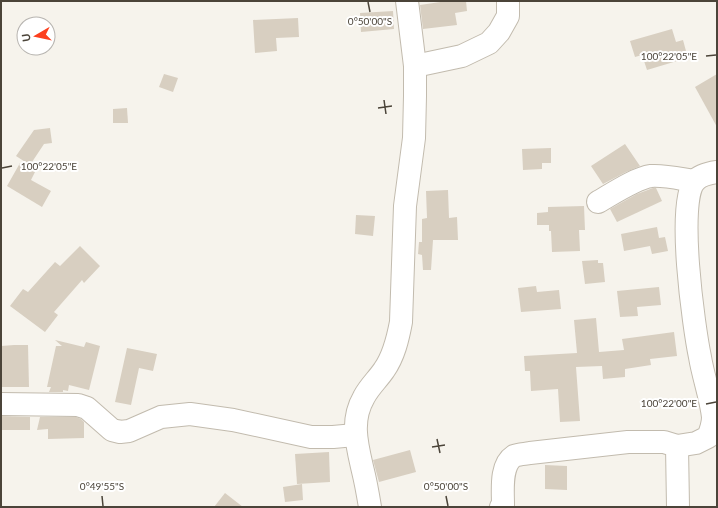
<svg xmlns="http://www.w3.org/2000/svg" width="718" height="508" viewBox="0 0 718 508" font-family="Lato,sans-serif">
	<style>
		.building { fill: #d8cfc1 }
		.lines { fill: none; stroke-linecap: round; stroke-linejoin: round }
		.minor-casing { stroke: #c2bbae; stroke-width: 24 }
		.minor { stroke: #fff; stroke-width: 22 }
		.ticks { fill: none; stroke: #4b4439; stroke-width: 1.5 }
		.ticks-label { font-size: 10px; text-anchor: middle; fill: #4b4439; stroke: #fff; stroke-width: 4; stroke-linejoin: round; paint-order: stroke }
	</style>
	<rect width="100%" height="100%" fill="#f6f3ec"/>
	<g class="building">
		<path d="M447,1H466L467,11L455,13L457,25L423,29L420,5Z"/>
		<path d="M393,11L394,29L361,32L360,13Z"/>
		<path d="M298,18L299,37L276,38L277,51L255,53L253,20Z"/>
		<path d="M672,29L676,42L683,40L686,51L675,55L677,61L647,70L642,55L635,57L630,41Z"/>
		<path d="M164,74L178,78L173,92L159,87Z"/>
		<path d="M717,74V127L695,87Z"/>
		<path d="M127,108L128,123H113V109Z"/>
		<path d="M50,128L52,143L44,144L30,165L16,156L34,130Z"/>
		<path d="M625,144L640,166L626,172L603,184L591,166Z"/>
		<path d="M551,148V163H542V169L523,170L522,149Z"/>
		<path d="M20,163L35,172L31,180L51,191L42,207L7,186Z"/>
		<path d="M653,188H656L662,201L617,222L610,209L637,194Z"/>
		<path d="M448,190L449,218L457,217L458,240H433L431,270H423L422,255L418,254L419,242H422V219L427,218L426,191Z"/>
		<path d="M584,206L585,230H579L580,251L552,252L551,231H549V225H537V213L548,212V207Z"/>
		<path d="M356,215L375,216L373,236L355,234Z"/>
		<path d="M657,227L659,238L665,237L668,251L652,254L650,246L624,251L621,234Z"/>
		<path d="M80,246L100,266L84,283L82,280L54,312L58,315L45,332L10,306L23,289L28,292L55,262L60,266Z"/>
		<path d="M598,260V263H603L605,282L585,284L582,261Z"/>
		<path d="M536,286L537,292L559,290L561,309L521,312L518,288Z"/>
		<path d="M659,287L661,305L637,307L638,316L620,317L617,291Z"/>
		<path d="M596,318L599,352L624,350L622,339L674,332L677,356L650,359L651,365L625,369V377L603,379L602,366L576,367L580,421L560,422L558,389L531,391L530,371H525L524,356L577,353L574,320Z"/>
		<path d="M55,340L84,347L86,342L100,346L89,390L69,385L68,391L63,390V392H49L51,387H47L56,346H62Z"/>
		<path d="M14,345H28L29,387H1V346Z"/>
		<path d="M127,348L157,354L153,371L139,368L131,405L115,402Z"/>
		<path d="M1,416L30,417V430H1Z"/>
		<path d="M40,417H76L81,419L84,422V438L48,439V429L37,430Z"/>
		<path d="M410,450L416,472L379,482L373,460Z"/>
		<path d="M329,452L330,482L297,484L295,454Z"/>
		<path d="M545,465L567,466V490L545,489Z"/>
		<path d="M302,484L303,500L285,502L283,487Z"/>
		<path d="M225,493L243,507H214Z"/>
	</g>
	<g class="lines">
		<defs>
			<g id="minor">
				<path d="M415,66L462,56L489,43L499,32L508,16V1"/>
				<path d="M598,202C612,194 636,178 651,176C665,175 681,179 694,181"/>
				<path d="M1,404L78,405L87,408L112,430L120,432L129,431L161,417L190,414L233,420L311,437H333L355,435"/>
				<path d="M677,446L696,443L708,437C711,430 713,424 713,417C711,398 703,376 700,357C694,329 676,200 695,181C700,175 710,173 717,172"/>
				<path d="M370,507C368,495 366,483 363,471C357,445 350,421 364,397C369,387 378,379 384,370C394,356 398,338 401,322L405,206L414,138L415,96V66L407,1"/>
				<path d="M501,507L503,505C503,490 500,465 514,456C519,454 525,454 530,453L628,442H664L677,446L678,507"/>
			</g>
		</defs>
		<use href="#minor" class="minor-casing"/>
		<use href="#minor" class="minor"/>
	</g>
	<path class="ticks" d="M368,2L370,12M706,56L716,55M384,100L386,114M378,108L392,106M2,168L12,166M706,404L716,402M437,439L440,453M432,447L445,445M102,496L103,506M446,496L448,506"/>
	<g class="ticks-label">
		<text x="370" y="25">0°50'00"S</text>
		<text x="669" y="60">100°22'05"E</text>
		<text x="49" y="170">100°22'05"E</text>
		<text x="669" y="407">100°22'00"E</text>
		<text x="102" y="490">0°49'55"S</text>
		<text x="446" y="490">0°50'00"S</text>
	</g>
	<rect width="718" height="508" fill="none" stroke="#4b4439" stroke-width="4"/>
	<g transform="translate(36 36) rotate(261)"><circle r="19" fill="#ffffff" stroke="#b7b4b0"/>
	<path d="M0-3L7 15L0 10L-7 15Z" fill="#fc3f1d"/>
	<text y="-6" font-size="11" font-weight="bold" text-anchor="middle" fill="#4b4439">U</text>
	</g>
</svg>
